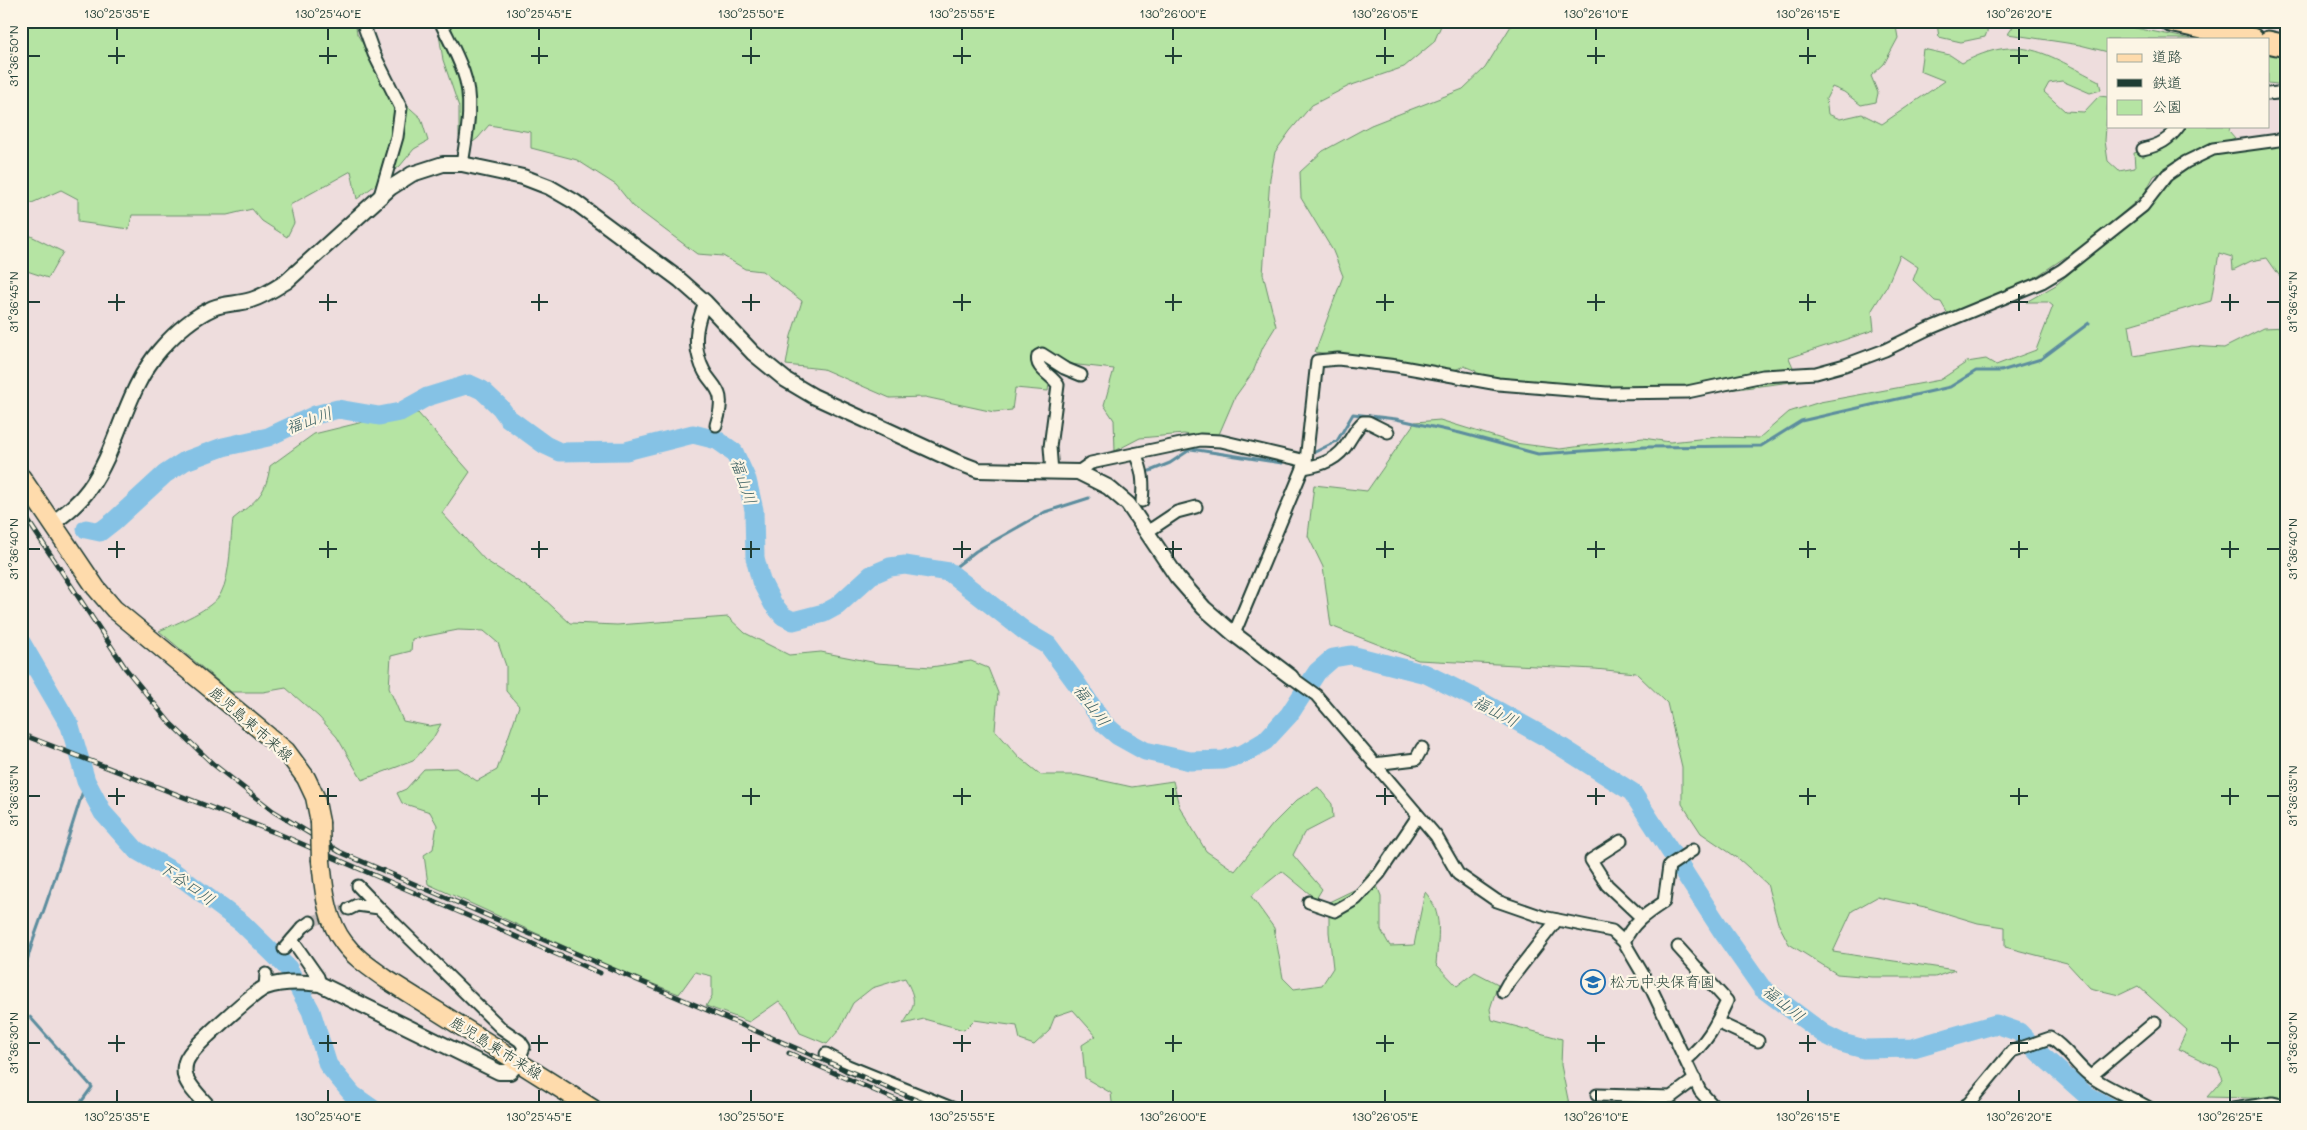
<svg xmlns="http://www.w3.org/2000/svg" width="2307" height="1130" viewBox="0 0 2307 1130" font-family="Mali,'Klee One',sans-serif">
	<style>
		.green { fill: #b5e4a3; stroke: #6a906c }
		.lines { fill: none; stroke-linecap: round; stroke-linejoin: round }
		.stream { stroke: #5c8d9e; stroke-width: 3 }
		.river { stroke: #85c2e5; stroke-width: 19 }
		.minor-tunnel { stroke: #c5bdbb; stroke-width: 11; stroke-dasharray: 11 5.5; stroke-linecap: butt }
		.minor-casing { stroke: #1f3d34; stroke-width: 15 }
		.tertiary-casing { stroke: #1f3d34; stroke-width: 18 }
		.primary-casing { stroke: #1f3d34; stroke-width: 21 }
		.motorway-casing { stroke: #1f3d34; stroke-width: 25 }
		.minor { stroke: #fcf5e5; stroke-width: 11 }
		.tertiary { stroke: #fcf5e5; stroke-width: 14 }
		.primary { stroke: #fedbac; stroke-width: 18 }
		.motorway { stroke: #fedbac; stroke-width: 21 }
		.rail-casing { stroke: #1f3d34; stroke-width: 5 }
		.rail { stroke: #fcf5e5; stroke-width: 3; stroke-dasharray: 9; stroke-linecap: butt }
		.primary-bridge-casing { stroke: #1f3d34; stroke-width: 21; stroke-linecap: butt }
		.primary-bridge { stroke: #fedbac; stroke-width: 18 }
		.ticks { fill: none; stroke: #1f3d34; stroke-width: 2 }
		.labels { text-anchor: middle; stroke-width: 4.5; stroke-linejoin: round; paint-order: stroke }
		.street-label { font-size: 15px; fill: #1f3d34; stroke: #fcf5e5 }
		.poi-label { font-size: 15px; fill: #1f3d34; stroke: #fcf5e5; text-anchor: start }
		.water-label { font-size: 16px; font-style: italic; fill: #385e60; stroke: #fcf5e5 }
		.neatline { fill: none; stroke: #1f3d34; stroke-width: 2 }
		.ticks-label { font-size: 12px; text-anchor: middle; fill: #1f3d34 }
	</style>
	<rect width="100%" height="100%" fill="#edd"/>
	<filter id="ink" filterUnits="userSpaceOnUse"><feTurbulence type="fractalNoise" baseFrequency=".02" numOctaves="2"/><feDisplacementMap in="SourceGraphic" scale="10" xChannelSelector="R" yChannelSelector="G"/><feConvolveMatrix kernelMatrix="1 2 1 2 8 2 1 2 1" color-interpolation-filters="sRGB"/></filter>
	<g filter="url(#ink)">
		<g class="green">
			<path d="M21,21H28L31,26L45,24L47,21H355L357,34L385,80L402,101L421,118L428,141L414,149L400,166L357,199L351,171L290,205L294,223L287,237L262,221L252,209L227,215H132L129,229L78,222V199L61,190L25,206L21,198Z"/>
			<path d="M437,21H1443L1434,42L1404,67L1349,86L1312,105L1290,131L1275,152L1270,178L1263,274L1276,326L1263,347L1253,372L1235,397L1217,439L1184,434L1140,438L1115,451L1114,420L1104,405L1114,369L1052,362L1048,391L1015,388L1012,410L994,412L925,397L890,398L823,369L786,365L791,336L802,301L762,271L745,269L723,256L697,254L633,206L616,185L577,160L531,148V132L489,125L478,138L464,149L459,136V107L443,60Z"/>
			<path d="M1514,21H1895L1898,38L1884,64L1871,76L1878,93L1876,102L1861,105L1844,92L1832,87L1826,99L1828,114L1840,119L1862,114L1882,124L1945,81L1920,71L1923,49L1950,55L1962,63C2021,32 2046,54 2099,81L2101,90L2090,93L2062,81L2049,83L2044,92L2065,111L2084,112L2099,96L2108,97L2105,141L2108,161L2119,171L2135,168L2134,153L2160,148L2174,126H2230L2229,131L2235,138L2186,157L2154,176L2144,194L2097,236L2037,276L2016,299L1948,314L1941,302L1935,301L1913,280L1918,267L1900,255L1887,286L1872,310L1874,330L1789,358L1799,381L1721,391L1603,397L1474,384L1476,371L1464,366L1445,374L1383,361L1315,352L1343,276L1333,251L1301,198L1300,172L1323,151L1371,125L1463,89L1485,68Z"/>
			<path d="M1930,21H1991L1985,37L1961,42L1939,37L1937,24Z"/>
			<path d="M2017,21H2100L2191,39H2108V52L2080,45L2008,34Z"/>
			<path d="M2268,54L2286,57V85L2268,83Z"/>
			<path d="M2256,142L2286,147V285L2267,258L2251,261L2233,270L2232,257L2219,253L2211,301L2129,325L2134,356L2192,346L2224,348L2264,328L2286,327V1099L2207,1097L2223,1079L2218,1068L2178,1049L2187,1030L2138,986L2119,995L2090,988L2067,963L2005,947V927L1978,923L1925,907L1877,897L1852,911L1833,952L1955,970L1935,977H1872L1837,974L1789,944L1778,923L1767,884L1739,859L1701,833L1682,804V767L1667,703L1636,673L1595,669L1418,660L1331,626L1323,567L1308,536L1314,485L1367,491L1415,422L1440,420L1515,443L1560,449L1643,438L1670,442L1718,437L1759,438L1789,412L1820,402L1940,380L1967,362L1986,359L1996,365L2036,350L2053,306L2048,302H2026L2056,285L2126,223L2154,192L2203,156Z"/>
			<path d="M21,231L63,252L48,278L21,269Z"/>
			<path d="M418,413L470,472L442,513L485,560L541,596L570,623L617,625L728,617L745,633L789,655L821,652L877,663L931,667L971,661L988,668L998,693L995,730L1020,758L1041,775H1077L1132,787L1173,781L1179,806L1206,851L1235,871L1273,824L1297,800L1318,787L1332,804L1333,818L1304,833L1293,855L1322,889L1316,899L1282,871L1251,896L1274,928L1283,978L1294,989L1322,985L1333,968L1329,932V902L1358,888L1371,870L1381,896V930L1390,946L1414,945L1425,892C1444,913 1438,938 1436,964L1457,986L1475,972L1498,984L1490,1009L1492,1020L1562,1039L1561,1065L1570,1109H1116L1112,1102L1111,1093L1085,1078L1082,1045L1096,1036L1073,1010L1055,1016L1049,1031L1034,1045L1020,1040L1017,1026L974,1020L964,1030L924,1019L903,1024C917,1004 916,999 905,978L872,988L853,1003L839,1030L827,1044L800,1033L789,1012L779,1001L749,1022L706,1006L712,996V976L695,972L679,994L617,970L428,884L424,855L433,849L437,825L430,812L402,803L397,793L406,789L424,769L457,768L477,781L497,770L519,706L506,691V666L498,643L484,631L458,630L412,639L411,651L391,656L389,688L403,721L429,726L441,724L432,740L413,761L362,780L337,737L319,717L286,688L263,692H231L159,631C177,623 212,610 221,593C231,574 230,540 233,519C255,501 266,496 270,466L314,434L363,422Z"/>
		</g>
		<g class="lines">
			<g class="stream">
				<path d="M1311,454L1337,441L1353,414L1396,419L1460,433L1538,454L1644,447L1761,446L1801,421L1950,387L1976,371H2001L2041,359L2089,323"/>
				<path d="M1150,471L1170,463L1191,449L1282,463"/>
				<path d="M949,572L976,551L1045,512L1089,498"/>
				<path d="M22,1002C23,959 35,937 48,898C62,859 74,820 86,781"/>
				<path d="M30,1017L92,1087L76,1109"/>
			</g>
			<g class="river">
				<path d="M86,529L100,532L114,521L165,474L185,461L223,447L268,437L315,415L338,409L379,416L400,412L427,397L469,384L482,390L500,407L508,418L545,445L560,452L626,451L693,434L717,440L734,452L747,480L754,510L755,558L761,581L773,604L783,616L793,621L824,613L837,606L871,575L890,567L905,565L949,572L1026,632L1048,645L1077,684L1103,723L1118,736L1145,751L1190,761L1224,760L1245,753L1265,741L1289,715L1317,672L1333,658L1351,655L1426,674L1475,698L1549,739L1632,792L1722,931L1762,988L1824,1034L1842,1043L1864,1049L1913,1048L1996,1024L2019,1032L2039,1053L2085,1094L2113,1109"/>
				<path d="M21,642L70,726L86,781L103,813L136,850L174,872L242,923L288,968L311,1011L328,1065L353,1095L373,1109"/>
			</g>
			<path class="minor-tunnel" d="M310,922L349,909"/>
			<defs>
				<g id="minor">
					<path d="M362,21L374,54L401,108L397,137L379,199"/>
					<path d="M440,21C448,38 457,54 463,71C474,100 467,134 462,164"/>
					<path d="M2268,94L2286,92"/>
					<path d="M2143,149C2160,145 2169,140 2179,126"/>
					<path d="M705,302C698,321 693,338 699,358C707,390 730,382 716,425"/>
					<path d="M1135,454C1143,470 1144,483 1142,501"/>
					<path d="M1303,468C1323,465 1339,459 1349,441C1353,435 1357,427 1363,422H1368L1388,432"/>
					<path d="M1052,472L1050,447L1058,385C1052,375 1034,368 1038,356L1042,354L1064,368L1081,375"/>
					<path d="M1078,472L1091,463L1200,440L1221,441L1306,461"/>
					<path d="M1147,532L1177,512L1196,507"/>
					<path d="M1234,634L1306,461L1317,361L1338,359L1397,366L1498,384L1607,393L1687,392L1763,376L1816,373L1845,365L1885,350L1928,329L2042,282L2062,270L2143,206L2167,175L2186,162L2213,149L2286,139"/>
					<path d="M1291,677L1316,695L1436,836L1458,874L1497,901L1543,917L1612,931L1624,942L1651,988L1700,1091L1716,1109"/>
					<path d="M1374,764L1416,759L1422,748"/>
					<path d="M1621,841L1591,860L1607,885L1641,917"/>
					<path d="M358,886L379,908"/>
					<path d="M1309,902L1335,911L1356,899L1379,874L1418,816"/>
					<path d="M349,909L357,905L379,908L501,1028L520,1041L524,1047L518,1062"/>
					<path d="M292,940L318,977L320,984"/>
					<path d="M1624,942C1633,922 1646,914 1664,902L1669,866L1693,850"/>
					<path d="M1678,947L1727,1001C1715,1027 1707,1042 1686,1060"/>
					<path d="M284,949L303,927L310,922"/>
					<path d="M265,987L266,974"/>
					<path d="M1503,992L1508,983L1557,920"/>
					<path d="M1717,1022L1758,1041"/>
					<path d="M826,1054L848,1066L954,1109"/>
					<path d="M2091,1076L2155,1022"/>
					<path d="M1597,1095L1671,1097L1695,1079"/>
					<path d="M1960,1109L1969,1103L2012,1051L2050,1038C2065,1046 2075,1064 2089,1075C2108,1089 2131,1097 2151,1109"/>
					<path d="M2233,1109L2273,1103L2286,1106"/>
				</g>
				<g id="tertiary">
					<path d="M53,523C66,513 79,503 89,489C119,447 125,390 160,350C174,334 193,317 213,308C225,303 239,304 251,300C264,296 276,288 287,281L390,188L412,174L443,164H462L523,177L549,187L575,202L680,280L705,302L753,353L786,380L813,396L957,462L978,470L1078,472L1108,487L1128,504L1177,577L1204,608L1234,634L1291,677"/>
					<path d="M210,1109C202,1099 188,1087 185,1075C184,1069 185,1061 189,1056C195,1045 255,991 266,987C282,981 303,982 320,984L499,1072H510L518,1062"/>
				</g>
				<g id="primary">
					<path d="M21,477L96,588L114,609L286,751L306,778L315,797L320,822"/>
					<path d="M321,861C324,889 326,920 344,943C355,958 371,968 386,979L593,1109"/>
				</g>
				<g id="motorway">
					<path d="M2171,21L2252,39"/>
					<path d="M2268,42L2286,46"/>
				</g>
			</defs>
			<use href="#minor" class="minor-casing"/>
			<use href="#tertiary" class="tertiary-casing"/>
			<use href="#primary" class="primary-casing"/>
			<use href="#motorway" class="motorway-casing"/>
			<use href="#minor" class="minor"/>
			<use href="#tertiary" class="tertiary"/>
			<use href="#primary" class="primary"/>
			<use href="#motorway" class="motorway"/>
			<defs>
				<g id="rail">
					<path d="M21,510L126,669L170,723L213,764L273,811L340,852L937,1109"/>
					<path d="M21,734L279,834L600,973"/>
					<path d="M789,1053L917,1109"/>
				</g>
			</defs>
			<use href="#rail" class="rail-casing"/>
			<use href="#rail" class="rail"/>
			<defs>
				<path id="primary-bridge" d="M320,822L321,861"/>
			</defs>
			<use href="#primary-bridge" class="primary-bridge-casing"/>
			<use href="#primary-bridge" class="primary-bridge"/>
		</g>
	</g>
	<path class="ticks" d="M117,28V40M328,28V40M539,28V40M751,28V40M962,28V40M1173,28V40M1385,28V40M1596,28V40M1808,28V40M2019,28V40M117,47V64M328,47V64M539,47V64M751,47V64M962,47V64M1173,47V64M1385,47V64M1596,47V64M1808,47V64M2019,47V64M28,56H40M108,56H125M319,56H337M531,56H548M742,56H760M953,56H971M1165,56H1182M1376,56H1394M1587,56H1605M1799,56H1816M2010,56H2028M117,294V311M328,294V311M539,294V311M751,294V311M962,294V311M1173,294V311M1385,294V311M1596,294V311M1808,294V311M2019,294V311M2230,294V311M28,302H40M108,302H125M319,302H337M531,302H548M742,302H760M953,302H971M1165,302H1182M1376,302H1394M1587,302H1605M1799,302H1816M2010,302H2028M2221,302H2239M2267,302H2280M117,541V558M328,541V558M539,541V558M751,541V558M962,541V558M1173,541V558M1385,541V558M1596,541V558M1808,541V558M2019,541V558M2230,541V558M28,549H40M108,549H125M319,549H337M531,549H548M742,549H760M953,549H971M1165,549H1182M1376,549H1394M1587,549H1605M1799,549H1816M2010,549H2028M2221,549H2239M2267,549H2280M117,788V805M328,788V805M539,788V805M751,788V805M962,788V805M1173,788V805M1385,788V805M1596,788V805M1808,788V805M2019,788V805M2230,788V805M28,796H40M108,796H125M319,796H337M531,796H548M742,796H760M953,796H971M1165,796H1182M1376,796H1394M1587,796H1605M1799,796H1816M2010,796H2028M2221,796H2239M2267,796H2280M117,1035V1052M328,1035V1052M539,1035V1052M751,1035V1052M962,1035V1052M1173,1035V1052M1385,1035V1052M1596,1035V1052M1808,1035V1052M2019,1035V1052M2230,1035V1052M28,1043H40M108,1043H125M319,1043H337M531,1043H548M742,1043H760M953,1043H971M1165,1043H1182M1376,1043H1394M1587,1043H1605M1799,1043H1816M2010,1043H2028M2221,1043H2239M2267,1043H2280M117,1090V1102M328,1090V1102M539,1090V1102M751,1090V1102M962,1090V1102M1173,1090V1102M1385,1090V1102M1596,1090V1102M1808,1090V1102M2019,1090V1102M2230,1090V1102"/>
	<defs>
		<symbol id="school-ring" viewBox="-11 -11 22 22"><circle r="9.5" fill="#fcf5e5" stroke="#1f6fb2" stroke-width="1.5"/><path d="M0-5L7-2L0 1L-7-2ZM-4 1L0 2.5L4 1V4Q0 6-4 4Z" fill="#1f6fb2"/></symbol>
	</defs>
	<g fill-rule="evenodd">
		<use href="#school-ring" x="1579" y="968" width="28" height="28"/>
	</g>
	<g class="labels">
		<g class="street-label">
			<text transform="translate(251 724) rotate(41)" y="5">鹿児島東市来線</text>
			<text transform="translate(496 1048) rotate(32)" y="5">鹿児島東市来線</text>
		</g>
		<g class="poi-label">
			<text x="1610" y="987">松元中央保育園</text>
		</g>
		<g class="water-label">
			<text transform="translate(309 420) rotate(-20)" y="6">福山川</text>
			<text transform="translate(744 481) rotate(71)" y="6">福山川</text>
			<text transform="translate(1092 705) rotate(53)" y="6">福山川</text>
			<text transform="translate(1496 711) rotate(28)" y="6">福山川</text>
			<text transform="translate(187 883) rotate(35)" y="6">下谷口川</text>
			<text transform="translate(1784 1003) rotate(39)" y="6">福山川</text>
		</g>
	</g>
	<rect width="2307" height="1130" fill="none" stroke="#fcf5e5" stroke-width="55"/>
	<rect x="2107" y="38" width="162" height="90" fill="#fcf5e5" stroke="#a4ab9e"/>
	<rect x="2117" y="54" width="25" height="8" fill="#fedbac" stroke="#a4ab9e"/>
	<text x="2152" y="62" font-size="15" fill="#1f3d34">道路</text>
	<rect x="2117" y="79" width="25" height="8" fill="#1f3d34" stroke="#a4ab9e"/>
	<text x="2152" y="88" font-size="15" fill="#1f3d34">鉄道</text>
	<rect x="2117" y="100" width="25" height="15" fill="#b5e4a3" stroke="#a4ab9e"/>
	<text x="2152" y="112" font-size="15" fill="#1f3d34">公園</text>
	<rect x="28" y="28" width="2252" height="1074" class="neatline"/>
	<g class="ticks-label">
		<text x="117" y="18">130°25'35"E</text>
		<text x="328" y="18">130°25'40"E</text>
		<text x="539" y="18">130°25'45"E</text>
		<text x="751" y="18">130°25'50"E</text>
		<text x="962" y="18">130°25'55"E</text>
		<text x="1173" y="18">130°26'00"E</text>
		<text x="1385" y="18">130°26'05"E</text>
		<text x="1596" y="18">130°26'10"E</text>
		<text x="1808" y="18">130°26'15"E</text>
		<text x="2019" y="18">130°26'20"E</text>
		<text transform="translate(14 56) rotate(-90)" y="4">31°36'50"N</text>
		<text transform="translate(14 302) rotate(-90)" y="4">31°36'45"N</text>
		<text transform="translate(2293 302) rotate(-90)" y="4">31°36'45"N</text>
		<text transform="translate(14 549) rotate(-90)" y="4">31°36'40"N</text>
		<text transform="translate(2293 549) rotate(-90)" y="4">31°36'40"N</text>
		<text transform="translate(14 796) rotate(-90)" y="4">31°36'35"N</text>
		<text transform="translate(2293 796) rotate(-90)" y="4">31°36'35"N</text>
		<text transform="translate(14 1043) rotate(-90)" y="4">31°36'30"N</text>
		<text transform="translate(2293 1043) rotate(-90)" y="4">31°36'30"N</text>
		<text x="117" y="1121">130°25'35"E</text>
		<text x="328" y="1121">130°25'40"E</text>
		<text x="539" y="1121">130°25'45"E</text>
		<text x="751" y="1121">130°25'50"E</text>
		<text x="962" y="1121">130°25'55"E</text>
		<text x="1173" y="1121">130°26'00"E</text>
		<text x="1385" y="1121">130°26'05"E</text>
		<text x="1596" y="1121">130°26'10"E</text>
		<text x="1808" y="1121">130°26'15"E</text>
		<text x="2019" y="1121">130°26'20"E</text>
		<text x="2230" y="1121">130°26'25"E</text>
	</g>
</svg>
